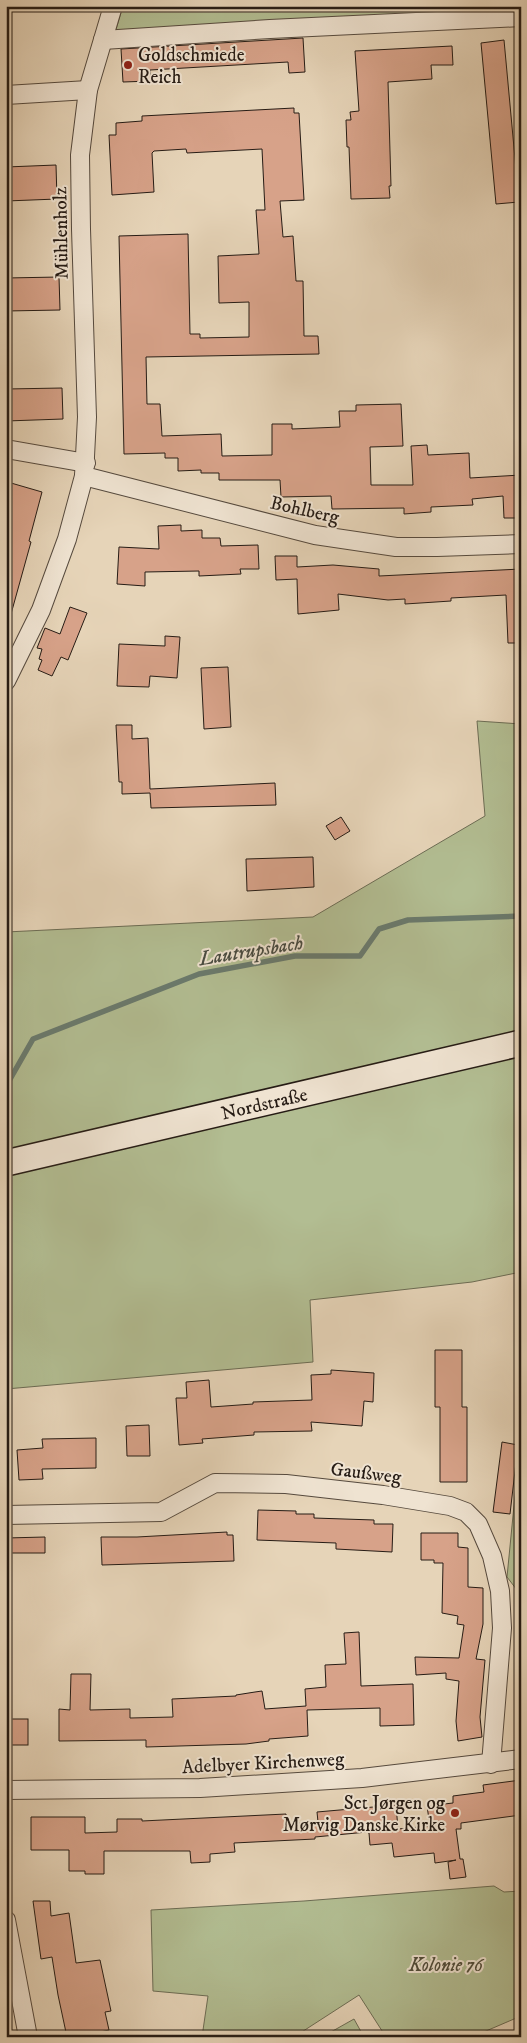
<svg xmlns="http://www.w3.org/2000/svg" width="527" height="2043" viewBox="0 0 527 2043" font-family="'IM FELL DW Pica',serif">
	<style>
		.green { fill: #b2bd92; stroke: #6c6c54 }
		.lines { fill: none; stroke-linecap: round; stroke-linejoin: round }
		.stream { stroke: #6a7a6d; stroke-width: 5.5 }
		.building { fill: #d7a289; stroke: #261c15 }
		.street-casing { stroke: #564a3e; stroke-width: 20 }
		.secondary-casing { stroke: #261c15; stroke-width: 28 }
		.street { stroke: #efe3d1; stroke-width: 18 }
		.secondary { stroke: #efe3d1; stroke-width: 25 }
		.poi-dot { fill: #8f2418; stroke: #efe3d1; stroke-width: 2 }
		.labels { text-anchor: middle; stroke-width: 4; stroke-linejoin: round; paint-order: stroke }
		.poi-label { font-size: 19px; fill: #261c15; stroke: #efe3d1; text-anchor: start }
		.street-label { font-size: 19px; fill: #261c15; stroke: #efe3d1 }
		.park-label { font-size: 19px; font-style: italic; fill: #504c3a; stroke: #efe3d1 }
		.water-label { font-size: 20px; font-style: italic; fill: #484b41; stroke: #efe3d1 }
	</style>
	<rect width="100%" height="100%" fill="#e6d4b8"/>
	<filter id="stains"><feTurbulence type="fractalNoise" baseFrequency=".004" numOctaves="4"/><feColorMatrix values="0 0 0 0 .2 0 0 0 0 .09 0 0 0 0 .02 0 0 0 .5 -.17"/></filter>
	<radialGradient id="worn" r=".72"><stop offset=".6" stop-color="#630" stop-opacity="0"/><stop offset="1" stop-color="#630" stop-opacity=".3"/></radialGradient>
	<g class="green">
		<path d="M123,6H521V12L115,33Z"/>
		<path d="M477,721L521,724V1272L472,1282L310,1300L313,1362L6,1389V932L313,917L485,816Z"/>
		<path d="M521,1434V1586L517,1590L507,1577Z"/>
		<path d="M494,1886L504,1892L521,1891V2016L472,2037H386L359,1995L294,2037H202L208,1996L153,1991L151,1910L304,1901Z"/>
		<path d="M354,2019L364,2037H322Z"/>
	</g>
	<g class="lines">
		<path class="stream" d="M6,1082L9,1081L33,1039L199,974L295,956H360L379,929L408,920L521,916"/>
	</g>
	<g class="building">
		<path d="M303,38L305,72L289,73L288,62L150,70L151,81L123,82L121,49Z"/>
		<path d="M504,40L519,202L496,204L481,43Z"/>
		<path d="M452,46L453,65H431L432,79L388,82L391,186H389L390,198L351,199L349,147H347L346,120H351L350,112L359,111L355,51Z"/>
		<path d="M294,108V113H299L304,200L280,201L283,237L293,236L296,281H303L304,336H318L319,354L146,357L147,404H160L162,436L221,434L222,456L272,455V424H292V429L340,427L339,411H356V405L401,404L403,446L370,447L371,485H413L411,446L427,445L428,455L469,453L470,478L521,475V518H504L503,496L472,499L473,505L431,507V512L404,514V508L332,509L331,496L281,497L280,480H219V473H201V470L178,471V458H165V453L124,454L119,236L188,234L190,334H200V338L249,337V302L219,303L218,256L259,254L256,210H265L262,149L187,153L186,149L154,151L152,153L154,192L112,195L109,135H116V123L142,121V116Z"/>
		<path d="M56,165L57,199L6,201V167Z"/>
		<path d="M59,277L60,310L6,311V278Z"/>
		<path d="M62,388L63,419L6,421V389Z"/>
		<path d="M11,483L42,492L29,541L31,542L11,614H6V500Z"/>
		<path d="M181,525V531L202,530V538H220L221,546L258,545L259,569H240L241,574L199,576V571L145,572V586L117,584L119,547L159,549L158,526Z"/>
		<path d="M275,556H297V567L333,565L379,569V576L521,569V643H508L506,595L451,598V601L405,604V599L388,600L338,594L339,610L298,614L297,579L276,580Z"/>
		<path d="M70,607L87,613L68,660L61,657L52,676L38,670L42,660L39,659L42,649L37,648L45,628L60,634Z"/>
		<path d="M165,636L180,637L177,678L150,676L149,687L117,686L119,644L165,646Z"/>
		<path d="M228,667L231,727L204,729L201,668Z"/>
		<path d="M116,725H132V739L148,738L150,789L275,783L276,805L151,808L150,793L122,794V782H119Z"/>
		<path d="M341,817L350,831L335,840L326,826Z"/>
		<path d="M313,857L314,887L247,891L246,859Z"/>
		<path d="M435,1350H462V1407H467V1482H440V1407H435Z"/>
		<path d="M331,1370L374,1373L373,1402L364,1401L362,1426L311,1422L312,1431L254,1432V1435L202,1439L203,1443L179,1445L176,1398H187L186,1382L209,1380L211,1407L253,1404V1402L312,1400L311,1375L331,1374Z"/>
		<path d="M149,1425L150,1456H127L126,1426Z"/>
		<path d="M96,1438V1468L42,1469L43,1479L19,1480L17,1450L43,1448L42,1439Z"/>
		<path d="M502,1442L518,1445L510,1514L493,1512Z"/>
		<path d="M258,1510L296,1511V1514H314V1518L374,1520V1524H393L392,1552L336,1549V1543L257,1540Z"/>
		<path d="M227,1532V1535H233L234,1561L102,1565L101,1537H137Z"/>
		<path d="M421,1533H458V1547L468,1548V1587L483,1588V1624L476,1659L485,1660L480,1717L482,1737L458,1741L456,1721L459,1681L446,1679V1673L416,1675L415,1657L459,1658L464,1625L457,1624L458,1616L442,1613L443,1563H434V1560H421Z"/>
		<path d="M45,1537V1553H6V1538Z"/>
		<path d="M359,1632L361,1686L413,1684L414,1725L380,1726V1708L307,1710L308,1736L269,1739V1741L246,1744L146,1747V1740L59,1741V1709L70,1710L71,1674H91L90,1710L130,1709V1718L173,1717L172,1699L236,1696V1695L255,1692L262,1691L265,1709L306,1706L305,1689L326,1687L325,1665L346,1664L344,1633Z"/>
		<rect x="6" y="1719" width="22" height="26"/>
		<path d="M521,1780V1815L461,1823V1829H456L460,1859H463L466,1877L450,1879L448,1862L456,1860L435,1863L434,1853L394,1857L392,1843L370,1845L369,1833L367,1832L315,1837V1839L234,1843L235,1852L210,1854V1862L191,1863L190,1851H104V1874H85V1871H69V1850H31V1817H85V1833L117,1832V1819H142V1821L286,1814V1824L318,1822L317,1812L396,1805L398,1829L430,1826L427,1806L453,1803V1796L484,1792L483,1785Z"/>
		<path d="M33,1901H50L51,1916L69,1913L76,1963L100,1960L111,2011L105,2012L109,2030L100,2032L101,2037H67L58,1995L52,1957L41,1959Z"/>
	</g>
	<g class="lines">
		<defs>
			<g id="street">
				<path d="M103,40L270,29L521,17"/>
				<path d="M6,95L88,90"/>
				<path d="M6,449L86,463"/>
				<path d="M84,476L315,535L396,547H437L521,544"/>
				<path d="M6,681L41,610L67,539L84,476L87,417L81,229L80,155L88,90L113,6"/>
				<path d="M6,1515L161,1512L215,1483L286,1484L383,1495L450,1506L466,1512L478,1524L492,1556L500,1591L502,1628L491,1764"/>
				<path d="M6,1790L200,1788L362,1778L521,1759"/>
				<path d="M6,1920L28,2037"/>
			</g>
			<path id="secondary" d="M6,1163L521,1043"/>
		</defs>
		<use href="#street" class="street-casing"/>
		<use href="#secondary" class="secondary-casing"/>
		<use href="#street" class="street"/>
		<use href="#secondary" class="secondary"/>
	</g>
	<g class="poi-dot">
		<circle cx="128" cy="65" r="5"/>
		<circle cx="455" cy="1813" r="5"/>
	</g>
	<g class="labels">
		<g class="poi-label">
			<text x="138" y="61">Goldschmiede<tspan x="138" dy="22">Reich</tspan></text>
			<text x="445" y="1809" text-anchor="end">Sct Jørgen og<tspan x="445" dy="22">Mørvig Danske Kirke</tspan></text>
		</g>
		<g class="street-label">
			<text transform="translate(60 233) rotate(-91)" y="7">Mühlenholz</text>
			<text transform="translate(305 509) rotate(13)" y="7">Bohlberg</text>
			<text transform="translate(264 1103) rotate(-13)" y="7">Nordstraße</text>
			<text transform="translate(366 1472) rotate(7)" y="7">Gaußweg</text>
			<text transform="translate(263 1762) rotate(-3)" y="7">Adelbyer Kirchenweg</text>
		</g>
		<g class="park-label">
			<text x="446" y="1971">Kolonie 76</text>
		</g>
		<g class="water-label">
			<text transform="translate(251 950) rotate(-9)" y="7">Lautrupsbach</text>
		</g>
	</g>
	<rect width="527" height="2043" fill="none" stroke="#e6d4b8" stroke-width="25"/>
	<rect x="8" y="8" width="512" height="2028" fill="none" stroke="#261c15" stroke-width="2.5"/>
	<rect x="12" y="12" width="502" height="2018" fill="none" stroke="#261c15"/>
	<rect width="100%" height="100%" filter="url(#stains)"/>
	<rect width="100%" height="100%" fill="url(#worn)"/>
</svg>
